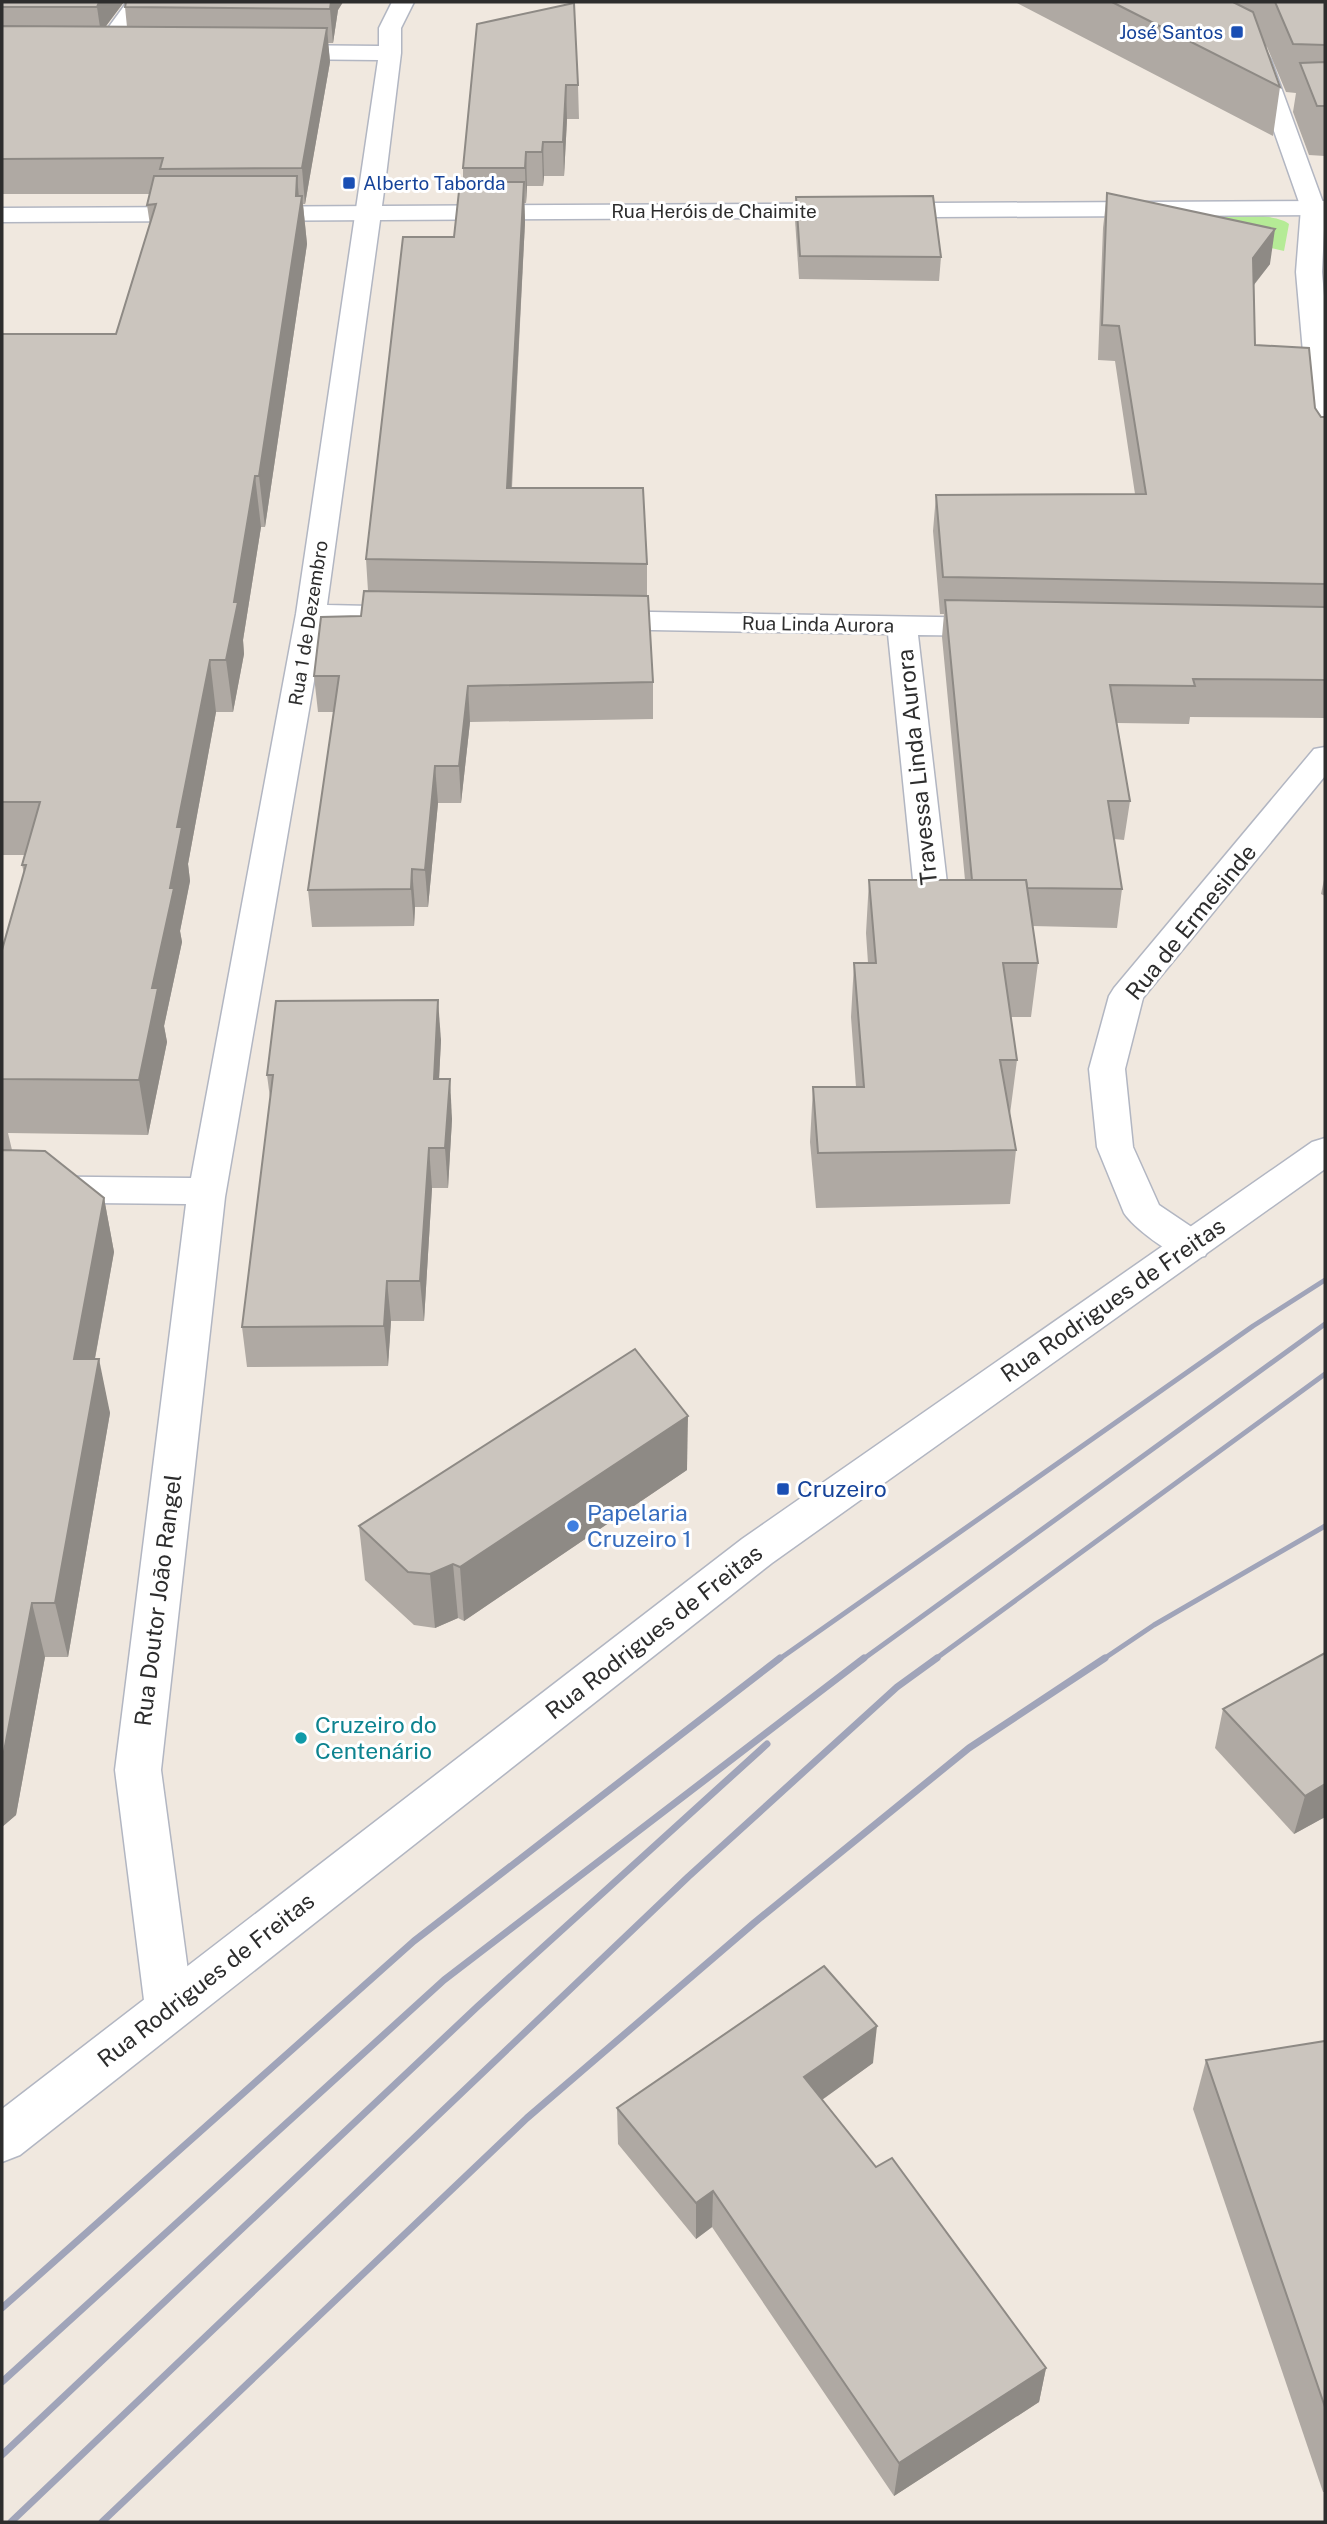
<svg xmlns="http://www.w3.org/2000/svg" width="1327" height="2524" viewBox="0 0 1327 2524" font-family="'Public Sans',sans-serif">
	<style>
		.green { fill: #b5eb96 }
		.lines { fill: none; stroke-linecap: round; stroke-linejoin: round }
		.street-casing { stroke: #b2b6c2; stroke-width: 3 }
		.secondary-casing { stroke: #b2b6c2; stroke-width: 3 }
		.street { fill: #fff; fill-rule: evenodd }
		.secondary { fill: #fff; fill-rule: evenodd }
		.rail-far1 { stroke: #a0a4b9; stroke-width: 5 }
		.rail { stroke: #a0a4b9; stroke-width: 7 }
		.wall { fill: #afa9a3 }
		.shaded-wall { fill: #8e8a85 }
		.building { fill: #cbc5be; stroke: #8e8a85; stroke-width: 2 }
		.transit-dot { fill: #1a4fb4; stroke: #fff; stroke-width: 2.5 }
		.shop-dot { fill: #3f7fe0; stroke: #fff; stroke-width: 2.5 }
		.culture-dot { fill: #0f9aa8; stroke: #fff; stroke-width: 2.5 }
		.labels { text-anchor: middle; stroke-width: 6; stroke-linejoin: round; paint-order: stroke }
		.far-transit-label { font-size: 19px; fill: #164399; stroke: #fff; text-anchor: end }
		.far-street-label { font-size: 19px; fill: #2d2d2d; stroke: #fff }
		.street-label { font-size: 23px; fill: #2d2d2d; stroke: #fff }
		.transit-label { font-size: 23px; fill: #164399; stroke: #fff; text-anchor: start }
		.shop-label { font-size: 23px; fill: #366cbe; stroke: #fff; text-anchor: start }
		.culture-label { font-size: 23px; fill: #0d838f; stroke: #fff; text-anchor: start }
	</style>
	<rect width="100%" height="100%" fill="#f0e8df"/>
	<path class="green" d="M1114,213C1143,213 1273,208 1289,224L1284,251Z"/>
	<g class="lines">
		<defs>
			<g id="street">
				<path d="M127,2H149L130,28L121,56H105L102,51L108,28Z"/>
				<path d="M392,2H414L401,28V53L385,184L327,605L413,607L424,610L428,616L424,622L413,625L324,623L225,1197L161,1770L193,2008L186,2023L169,2030L152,2023L145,2008L115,1770L186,1204L2,1202V1176L191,1178L296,614L378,60L277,59L269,57L266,52L269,47L277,45L379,46V28Z"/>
				<path d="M1260,53L1268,55L1271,60L1325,208L1322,272L1325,308V452L1315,450L1311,444L1296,272L1301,208L1249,60L1252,55Z"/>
				<path d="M596,611L994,618L1005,621L1009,627L1005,633L994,636L918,635L950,909L945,916L933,920L921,916L916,909L888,634L596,629L585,626L581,620L585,614Z"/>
				<path d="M1325,747V776L1143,998L1125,1069L1133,1147L1159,1205L1205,1236L1210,1246L1205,1256C1199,1257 1194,1259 1188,1259C1171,1256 1133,1227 1124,1213L1097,1147L1089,1069L1109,996L1114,988L1314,749Z"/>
			</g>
			<g id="secondary">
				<path d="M1325,201V215L2,222V208Z"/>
				<path d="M1325,1138V1169L772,1563L20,2155L2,2162V2109L742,1539L1312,1142Z"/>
			</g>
		</defs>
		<use href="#street" class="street-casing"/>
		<use href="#secondary" class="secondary-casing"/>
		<use href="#street" class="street"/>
		<use href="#secondary" class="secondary"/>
		<g class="rail-far1">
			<path d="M778,1660L1253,1326L1325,1280"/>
			<path d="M862,1660L1325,1324"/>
			<path d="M934,1660L1325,1374"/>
			<path d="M1102,1660L1154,1625L1325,1526"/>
		</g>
		<g class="rail">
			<path d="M2,2308L414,1941L780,1658"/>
			<path d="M2,2382L444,1980L864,1658"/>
			<path d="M2,2455L477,2007L767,1744"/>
			<path d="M11,2522L688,1877L897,1687L937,1658"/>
			<path d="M102,2522L527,2118L754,1923L969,1748L1105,1658"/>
		</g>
	</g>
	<g class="wall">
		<path d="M2,2H124L106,26L127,27L125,7L126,2H343L338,10L333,43H328L330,62L305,204H303L307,244L265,527H261L243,640L244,654L233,712H216L188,864L190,881L180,931L182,942L164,1026L167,1042L148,1135L8,1133L12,1150L104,1198L114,1252L95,1359L110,1413L68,1657H45L16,1815L2,1827V950L24,873L22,865L25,855H2V334H116L150,225L147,205L150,194H2Z"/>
		<path d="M1015,2H1325V156L1309,155L1293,112L1296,93L1286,92L1267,47L1265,46L1280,87L1273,136Z"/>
		<path d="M477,24L578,85L579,119H567L564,176H544L543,186H527L526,203H524L525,222L512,488L647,564V596L653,682V719L470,722L461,803H438L428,907H415L414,926L312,927L308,890L334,712H318L314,676L361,616L368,591L366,559L454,237L463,182V168Z"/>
		<path d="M1107,193L1270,264L1254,285L1255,345L1315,408L1321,417H1325V718L1190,717L1189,724L1117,723L1130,801L1124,840L1114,839L1122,889L1117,928L1032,926L1038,963L1031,1017H1011L1017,1060L1010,1114L1016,1150L1010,1204L816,1208L810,1142L813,1087H856L851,1017L854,963H868L866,933L869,880H965L942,637L944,614H940L933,531L936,495L1135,494L1115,361L1098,360L1103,228Z"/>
		<path d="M796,197L941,257L939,281L799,279L795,220Z"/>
		<path d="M1325,875V896L1321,894Z"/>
		<path d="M441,1040L439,1079L452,1119L448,1188H432L424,1321H391L388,1366L247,1367L242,1327L270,1098L267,1075Z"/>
		<path d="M687,1470L464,1621L458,1618L435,1628L414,1625L365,1580L359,1526Z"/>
		<path d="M1325,1653V1817L1294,1834L1215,1748L1223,1709Z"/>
		<path d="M1325,2041V2492H1323L1193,2109L1206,2060Z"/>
		<path d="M873,2063L822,2100L876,2167L1046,2368L1039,2402L894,2496L712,2227L696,2239L618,2144L617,2108Z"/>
	</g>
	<g class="shaded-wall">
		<path d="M99,2H124L106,26L102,41L97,7Z"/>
		<path d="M331,2H343L338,10L333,43L330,9Z"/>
		<path d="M327,28L330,62L305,204L302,168Z"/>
		<path d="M566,85L567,119L564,176L563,142Z"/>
		<path d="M543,142L544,176L543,186L542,152Z"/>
		<path d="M526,152L527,186L526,203L525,168Z"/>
		<path d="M297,176L300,209L302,196L307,244L265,527L259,476L296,196Z"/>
		<path d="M524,182L525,222L509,531L507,488Z"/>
		<path d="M1275,229L1270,264L1248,292L1253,258Z"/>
		<path d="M255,476L261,527L243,640L244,654L233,712L226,660L234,602Z"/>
		<path d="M210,660L216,712L188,864L190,881L180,931L182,942L164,1026L167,1042L148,1135L139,1080L152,988L170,888L177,827Z"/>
		<path d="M468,686L470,722L461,803L459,766Z"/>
		<path d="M435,766L438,803L428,907L425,870Z"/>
		<path d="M412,869L415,907L414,926L411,889Z"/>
		<path d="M438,1000L441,1040L437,1119L434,1079Z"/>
		<path d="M450,1079L452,1119L448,1188L445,1148Z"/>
		<path d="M429,1148L432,1188L424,1321L420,1281Z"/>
		<path d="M104,1198L114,1252L85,1413L74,1359Z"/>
		<path d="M387,1281L391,1321L388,1366L384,1326Z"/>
		<path d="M99,1359L110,1413L68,1657L55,1603Z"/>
		<path d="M688,1416L687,1470L464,1621L460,1567Z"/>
		<path d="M453,1564L458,1618L435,1628L430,1574Z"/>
		<path d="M32,1603L45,1657L16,1815L2,1827V1762Z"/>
		<path d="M1325,1784V1817L1294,1834L1305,1796Z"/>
		<path d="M877,2026L873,2063L802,2114L804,2077Z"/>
		<path d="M713,2191L712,2227L696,2239V2203Z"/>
		<path d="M1046,2368L1039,2402L894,2496L899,2463Z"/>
	</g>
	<g class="building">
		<path d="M2,2H99L97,7H2Z"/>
		<path d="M126,2H331L330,9L125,7Z"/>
		<path d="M1112,2H1233L1253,12L1280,87Z"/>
		<path d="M1275,2H1325V45L1293,44Z"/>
		<path d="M574,3L578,85H566L563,142H543L542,152H526L525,168H463L477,24Z"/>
		<path d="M2,26L327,28L302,168L160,169L163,158L2,159Z"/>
		<path d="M1325,62V106H1317L1300,63Z"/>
		<path d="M154,176H297L296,196H302L259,476H255L234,602H238L226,660H210L177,827H182L170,888H174L152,988H158L139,1080L2,1079V950L26,865H22L40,802H2V334H116L156,204L147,205Z"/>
		<path d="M460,182H524L507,488H643L647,564L366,559L403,237H454Z"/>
		<path d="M1107,193L1275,229L1253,258L1255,345L1309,348L1315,408L1321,417H1325V584L943,577L936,495L1146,494L1119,326L1102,325Z"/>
		<path d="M933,196L941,257L800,256L796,197Z"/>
		<path d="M364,591L648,596L653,682L468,686L459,766H435L425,870L412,869L411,889L308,890L339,676H314L321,617L361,616Z"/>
		<path d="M945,600L1325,607V680L1193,679L1195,686L1110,685L1130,801H1108L1122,889L1027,888L1026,880H972Z"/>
		<path d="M869,880H1026L1038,963H1003L1017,1060H1000L1016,1150L818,1153L813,1087H864L854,963H876Z"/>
		<path d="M438,1000L434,1079H450L445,1148H429L420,1281H387L384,1326L242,1327L273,1075H267L276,1001Z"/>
		<path d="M2,1150L45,1151L104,1198L74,1359H99L55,1603H32L2,1762Z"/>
		<path d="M635,1349L688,1416L460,1567L453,1564L430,1574L408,1572L359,1526Z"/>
		<path d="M1325,1653V1784L1305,1796L1223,1709Z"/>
		<path d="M824,1966L877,2026L804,2077L876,2167L892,2158L1046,2368L899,2463L713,2191L696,2203L617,2108Z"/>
		<path d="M1325,2041V2407L1206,2060Z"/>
	</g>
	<g class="transit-dot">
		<rect x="1230" y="25" width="14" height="14" rx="3.5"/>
		<rect x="342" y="176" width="14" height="14" rx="3.5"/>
		<rect x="776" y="1482" width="14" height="14" rx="3.5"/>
	</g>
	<circle class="shop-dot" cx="573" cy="1526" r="7"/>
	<circle class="culture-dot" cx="301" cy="1738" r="7"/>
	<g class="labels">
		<g class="far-transit-label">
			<text x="1223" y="39">José Santos</text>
			<text x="363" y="190" text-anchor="start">Alberto Taborda</text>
		</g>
		<g class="far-street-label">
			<text x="714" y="218">Rua Heróis de Chaimite</text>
			<text transform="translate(308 623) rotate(-81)" y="7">Rua 1 de Dezembro</text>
			<text transform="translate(818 624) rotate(1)" y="7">Rua Linda Aurora</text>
		</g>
		<g class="street-label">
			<text transform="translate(917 767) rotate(-96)" y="8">Travessa Linda Aurora</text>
			<text transform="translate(1191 922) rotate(-51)" y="8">Rua de Ermesinde</text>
			<text transform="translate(1113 1300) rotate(-35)" y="8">Rua Rodrigues de Freitas</text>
			<text transform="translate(158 1600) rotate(-83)" y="8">Rua Doutor João Rangel</text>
			<text transform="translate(654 1632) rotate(-38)" y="8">Rua Rodrigues de Freitas</text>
			<text transform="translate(206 1980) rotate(-38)" y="8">Rua Rodrigues de Freitas</text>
		</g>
		<g class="transit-label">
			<text x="797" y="1497">Cruzeiro</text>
		</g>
		<g class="shop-label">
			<text x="587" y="1521">Papelaria<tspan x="587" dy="26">Cruzeiro 1</tspan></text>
		</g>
		<g class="culture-label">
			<text x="315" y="1733">Cruzeiro do<tspan x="315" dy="26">Centenário</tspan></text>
		</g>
	</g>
	<rect width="1327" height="2524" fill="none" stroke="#2d2d2d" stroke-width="7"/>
</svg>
